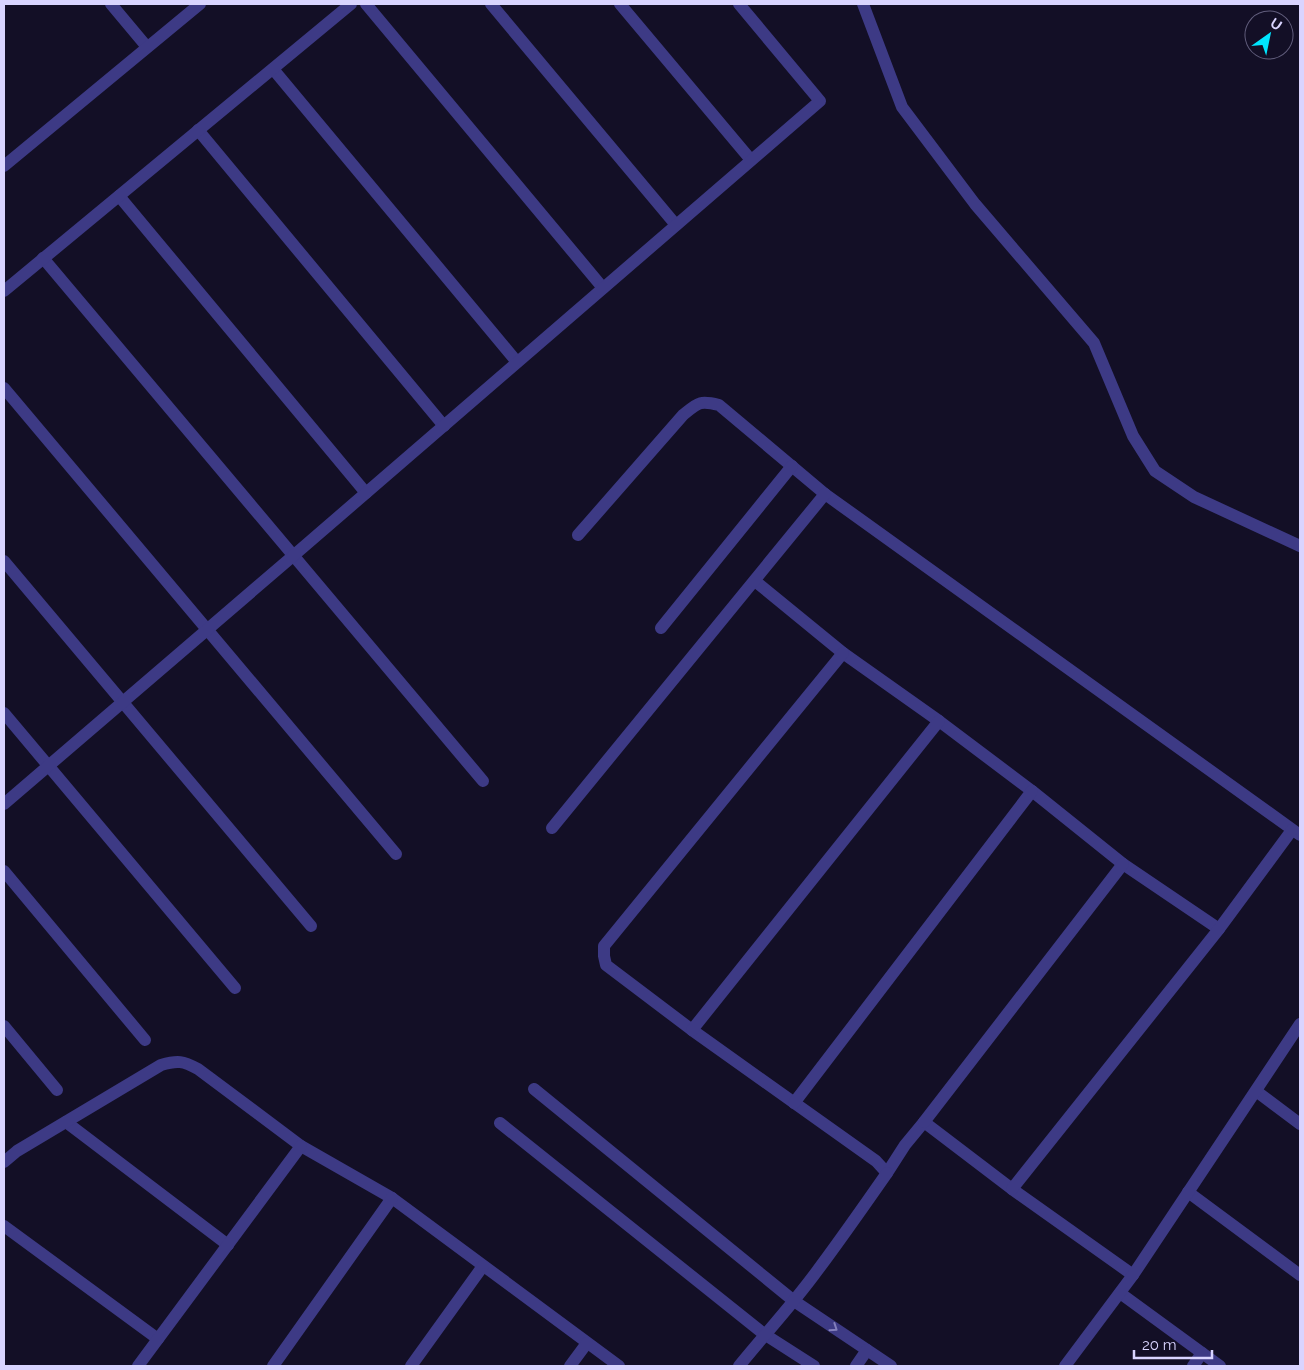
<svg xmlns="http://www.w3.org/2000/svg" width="1304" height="1370" viewBox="0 0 1304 1370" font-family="Raleway,sans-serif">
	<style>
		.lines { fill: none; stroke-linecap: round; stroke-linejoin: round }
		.minor { stroke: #3d3a85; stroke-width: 12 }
		.oneway { stroke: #837fbc }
	</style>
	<rect width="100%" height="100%" fill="#130f26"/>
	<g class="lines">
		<g class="minor">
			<path d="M111,4L147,47"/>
			<path d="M366,4L603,288"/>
			<path d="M491,4L676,225"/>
			<path d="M620,4L751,160"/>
			<path d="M863,4L902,107L975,204L1094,343L1133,436L1155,471L1194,497L1300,546"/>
			<path d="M273,69L517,362"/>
			<path d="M198,130L444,426"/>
			<path d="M4,166L200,4"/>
			<path d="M119,196L366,493"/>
			<path d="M43,258L483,781"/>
			<path d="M4,291L351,4"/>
			<path d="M4,388L396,854"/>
			<path d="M578,535L683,415C698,403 699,400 719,405L825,494L1300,835"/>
			<path d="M4,561L311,926"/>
			<path d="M755,581L843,653L939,721L1032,791L1123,864L1219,929"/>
			<path d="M661,628L792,466"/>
			<path d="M843,653L604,946V956L606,965L692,1030L876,1161L887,1173L905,1145L924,1122L1012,1189L1133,1275"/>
			<path d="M4,713L235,988"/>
			<path d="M4,804L293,556L820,101L739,4"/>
			<path d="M552,828L825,494"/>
			<path d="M4,871L145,1040"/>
			<path d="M4,1026L57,1090"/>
			<path d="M692,1030L939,721"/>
			<path d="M534,1089L794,1301L891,1366"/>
			<path d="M1256,1091L1300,1124"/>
			<path d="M794,1103L1032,791"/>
			<path d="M66,1122L228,1245"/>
			<path d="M924,1122L1123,864"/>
			<path d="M500,1123L764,1334L814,1366"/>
			<path d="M4,1162L17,1151L161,1065C178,1060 183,1061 198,1069L301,1146L392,1198L619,1366"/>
			<path d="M1012,1189L1219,929L1292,830"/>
			<path d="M1188,1192L1300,1275"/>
			<path d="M4,1226L158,1339"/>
			<path d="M1120,1293L1220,1366"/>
			<path d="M138,1366L301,1146"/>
			<path d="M273,1366L392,1198"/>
			<path d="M411,1366L483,1266"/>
			<path d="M570,1366L587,1343"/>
			<path d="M739,1366C765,1334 793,1304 817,1271C841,1239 864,1206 887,1173"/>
			<path d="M856,1366L867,1350"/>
			<path d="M1065,1366L1133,1275L1300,1024"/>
			<path d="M1193,1366L1202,1353"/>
		</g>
	</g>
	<defs><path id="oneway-chevron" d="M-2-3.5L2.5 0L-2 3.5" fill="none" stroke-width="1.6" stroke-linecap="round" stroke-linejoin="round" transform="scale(1.25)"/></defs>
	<use class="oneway" href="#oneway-chevron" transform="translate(834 1328) rotate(34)"/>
	<rect width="1304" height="1370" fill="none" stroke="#d9d4ff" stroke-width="10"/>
	<g transform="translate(1269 35) rotate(33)"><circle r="24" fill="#130f26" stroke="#625e7d"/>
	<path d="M0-4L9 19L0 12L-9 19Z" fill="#00e5ff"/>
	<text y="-8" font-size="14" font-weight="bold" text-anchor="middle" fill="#d9d4ff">U</text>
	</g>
	<path d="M1134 1350v8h78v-8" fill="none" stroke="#d9d4ff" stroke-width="2.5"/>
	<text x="1142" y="1350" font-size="15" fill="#d9d4ff" stroke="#130f26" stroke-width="4" paint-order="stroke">20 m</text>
</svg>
